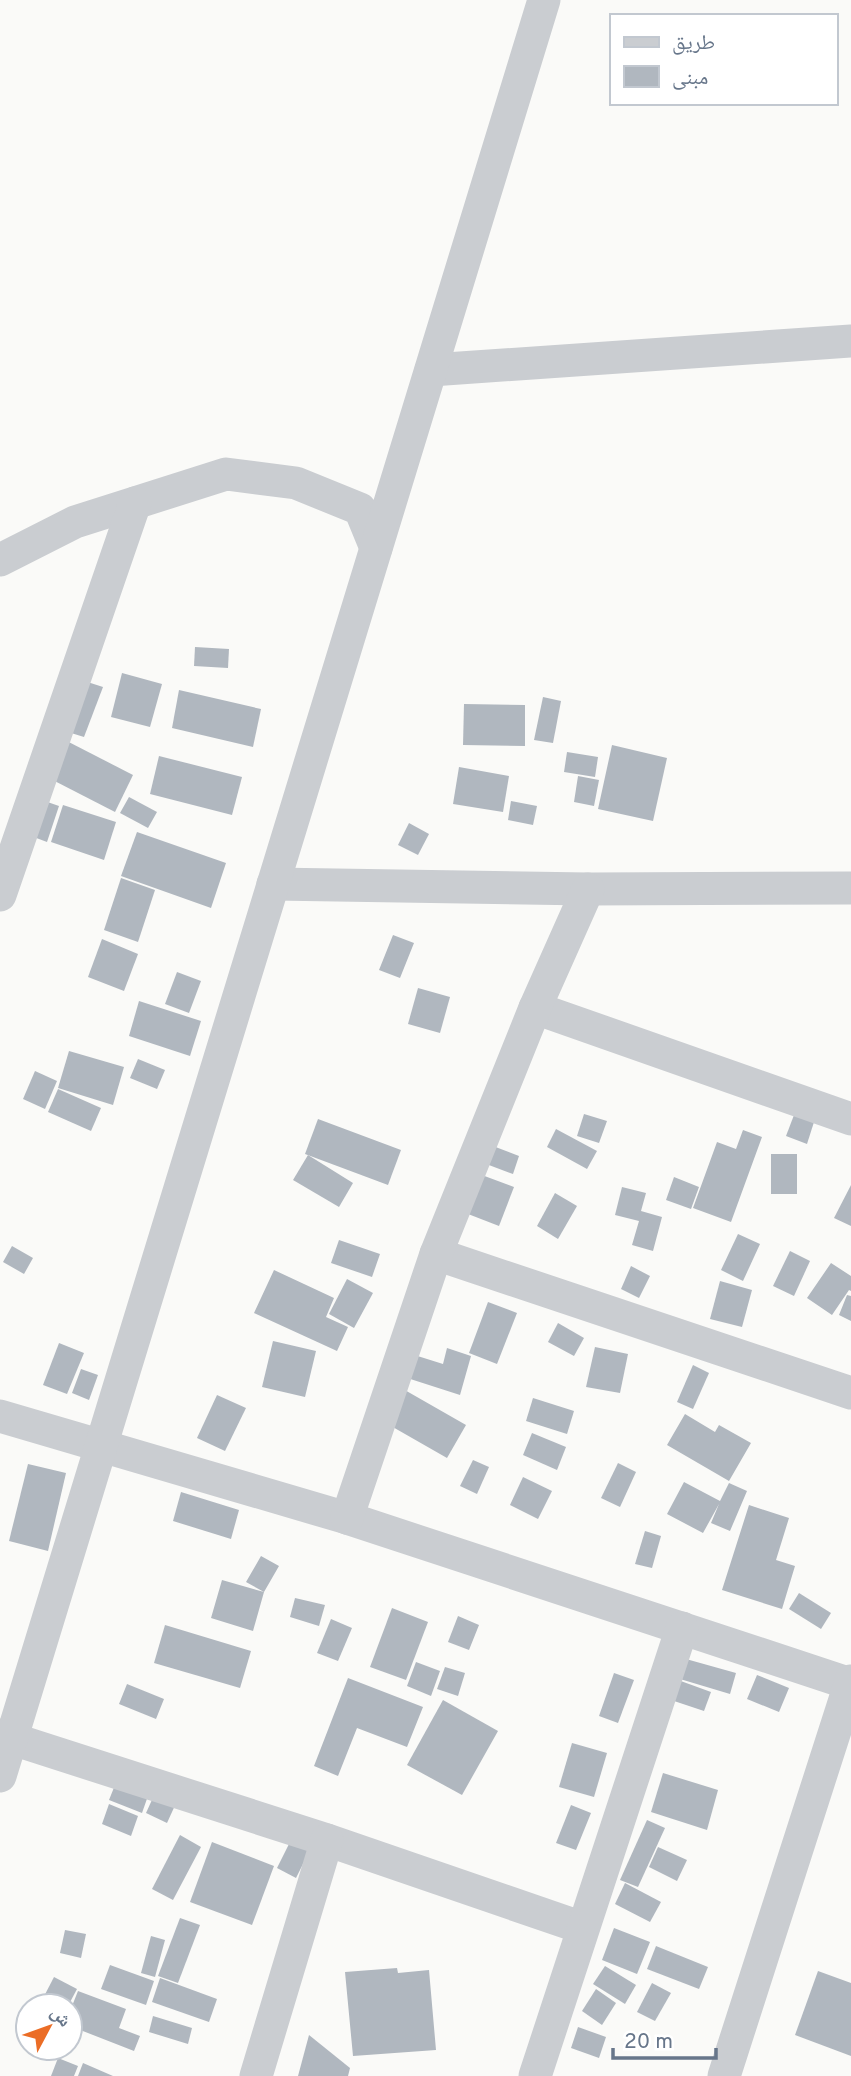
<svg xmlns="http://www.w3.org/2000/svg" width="851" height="2076" viewBox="0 0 851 2076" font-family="Overpass,'Noto Naskh Arabic',sans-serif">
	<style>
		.building { fill: #b0b7bf }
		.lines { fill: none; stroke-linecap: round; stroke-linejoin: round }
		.minor { stroke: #cacdd1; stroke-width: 33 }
	</style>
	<rect width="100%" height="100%" fill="#fafaf8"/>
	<g class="building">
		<path d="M195,647L229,649L228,668L194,666Z"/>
		<path d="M122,673L162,684L150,727L111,717Z"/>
		<path d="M72,677L103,687L84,737L55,728Z"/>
		<path d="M179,690L261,709L253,747L172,728Z"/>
		<path d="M543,697L561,701L553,743L534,740Z"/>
		<path d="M464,704L525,705V746L463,745Z"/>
		<path d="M59,737L133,775L115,812L41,774Z"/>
		<path d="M612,745L667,758L653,821L598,809Z"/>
		<path d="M567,752L598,757L595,777L564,772Z"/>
		<path d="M159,756L242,777L232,815L150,794Z"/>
		<path d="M459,767L509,776L503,812L453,804Z"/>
		<path d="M578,776L599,780L594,806L574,802Z"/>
		<path d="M129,797L157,812L148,828L120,813Z"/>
		<path d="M36,798L59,806L47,842L23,833Z"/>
		<path d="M511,801L537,806L533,825L508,820Z"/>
		<path d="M63,805L116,822L104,860L51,842Z"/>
		<path d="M409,823L429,834L418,855L398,845Z"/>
		<path d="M137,832L226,863L211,908L121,876Z"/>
		<path d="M121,878L155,890L138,942L104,930Z"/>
		<path d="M393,935L414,943L400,978L379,970Z"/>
		<path d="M102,939L138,954L124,991L88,977Z"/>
		<path d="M177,972L201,981L189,1013L165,1004Z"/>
		<path d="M418,988L450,997L440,1033L408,1024Z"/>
		<path d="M139,1001L201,1021L190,1056L129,1036Z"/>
		<path d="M69,1051L124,1067L113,1105L58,1088Z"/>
		<path d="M138,1059L165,1070L157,1089L130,1078Z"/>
		<path d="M35,1071L57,1081L45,1109L23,1099Z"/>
		<path d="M58,1089L101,1108L91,1131L48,1112Z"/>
		<path d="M584,1114L607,1121L599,1143L577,1136Z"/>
		<path d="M794,1115L814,1122L807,1144L786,1136Z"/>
		<path d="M318,1119L401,1150L388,1185L305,1154Z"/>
		<path d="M556,1129L597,1151L587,1169L547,1147Z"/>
		<path d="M743,1130L762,1137L731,1222L693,1208L717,1142L736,1149Z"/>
		<path d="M472,1138L519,1156L513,1174L465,1156Z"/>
		<rect x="771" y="1154" width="26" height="40"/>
		<path d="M308,1155L353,1183L339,1207L293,1180Z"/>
		<path d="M463,1168L514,1187L499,1226L450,1207Z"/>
		<path d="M674,1177L699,1187L691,1209L666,1200Z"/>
		<path d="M851,1185V1226L834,1218Z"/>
		<path d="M622,1187L646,1193L641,1211L662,1217L653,1251L632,1245L639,1221L615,1215Z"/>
		<path d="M555,1193L577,1206L558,1239L537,1226Z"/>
		<path d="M738,1234L760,1244L743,1281L721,1270Z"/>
		<path d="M339,1240L380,1254L372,1277L331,1263Z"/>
		<path d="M12,1246L33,1258L24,1274L3,1262Z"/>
		<path d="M790,1251L810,1261L794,1296L773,1286Z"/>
		<path d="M831,1263L851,1276V1291L849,1290L832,1315L807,1298Z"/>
		<path d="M631,1266L650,1276L639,1298L621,1289Z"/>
		<path d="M274,1270L334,1298L326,1317L348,1327L337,1351L254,1313Z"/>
		<path d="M347,1279L373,1293L354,1328L329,1314Z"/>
		<path d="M720,1281L752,1290L742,1327L710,1319Z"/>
		<path d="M847,1295L851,1296V1321L839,1315Z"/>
		<path d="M488,1302L517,1313L497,1364L469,1353Z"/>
		<path d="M558,1323L584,1338L574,1356L548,1342Z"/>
		<path d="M273,1341L316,1351L305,1397L262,1387Z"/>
		<path d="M59,1343L84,1353L67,1394L43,1385Z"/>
		<path d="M595,1347L628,1354L620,1393L586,1387Z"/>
		<path d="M447,1348L471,1356L460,1395L401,1376L408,1353L443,1364Z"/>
		<path d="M693,1365L709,1373L693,1409L677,1402Z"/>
		<path d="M81,1369L98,1375L89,1400L72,1393Z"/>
		<path d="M403,1389L466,1425L447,1458L384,1422Z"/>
		<path d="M217,1395L246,1408L225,1451L197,1438Z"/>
		<path d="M533,1398L574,1411L567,1434L526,1421Z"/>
		<path d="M685,1414L715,1432L719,1425L751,1443L729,1481L667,1445Z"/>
		<path d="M532,1433L566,1447L557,1470L523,1455Z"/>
		<path d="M473,1460L489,1467L477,1494L460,1486Z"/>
		<path d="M618,1463L636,1472L620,1507L601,1498Z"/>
		<path d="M28,1464L66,1473L48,1551L9,1541Z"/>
		<path d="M523,1477L552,1491L538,1519L510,1505Z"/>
		<path d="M684,1482L720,1501L729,1483L747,1491L730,1531L711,1523L719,1504L703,1533L667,1514Z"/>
		<path d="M181,1492L239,1510L231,1539L173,1521Z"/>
		<path d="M749,1505L789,1518L776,1560L795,1566L782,1609L722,1590Z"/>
		<path d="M645,1531L661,1536L652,1568L635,1564Z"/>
		<path d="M261,1556L279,1566L264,1592L253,1631L211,1618L222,1580L264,1592L246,1582Z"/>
		<path d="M799,1593L831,1613L821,1629L789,1609Z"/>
		<path d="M295,1598L325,1605L319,1626L290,1617Z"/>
		<path d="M392,1608L428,1622L406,1680L370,1667Z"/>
		<path d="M458,1616L479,1625L469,1650L448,1642Z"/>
		<path d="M331,1619L352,1628L338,1661L317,1653Z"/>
		<path d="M165,1625L251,1651L240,1688L154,1663Z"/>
		<path d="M686,1659L736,1673L730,1694L680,1679Z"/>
		<path d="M416,1662L440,1671L431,1696L407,1686Z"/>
		<path d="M445,1667L465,1673L458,1696L437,1689Z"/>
		<path d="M614,1673L634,1680L618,1723L599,1716Z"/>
		<path d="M757,1675L789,1688L779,1712L747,1699Z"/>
		<path d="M348,1678L423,1707L407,1747L357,1728L338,1776L314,1766Z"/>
		<path d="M678,1680L711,1692L704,1711L671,1700Z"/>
		<path d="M127,1684L164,1699L156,1719L119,1704Z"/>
		<path d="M443,1700L498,1731L462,1795L407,1765Z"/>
		<path d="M572,1743L607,1753L594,1797L559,1787Z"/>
		<path d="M663,1773L718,1790L707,1830L651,1812Z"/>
		<path d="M117,1780L149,1793L142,1813L109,1800Z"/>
		<path d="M156,1791L177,1801L167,1823L146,1813Z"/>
		<path d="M109,1804L138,1816L131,1836L102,1824Z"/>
		<path d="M571,1805L591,1813L576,1850L556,1843Z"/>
		<path d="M647,1820L665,1828L638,1887L620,1880Z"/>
		<path d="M180,1835L201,1847L173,1900L152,1889Z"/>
		<path d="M293,1836L312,1846L296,1878L277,1868Z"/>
		<path d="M212,1842L274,1866L252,1925L190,1902Z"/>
		<path d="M658,1847L687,1860L677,1881L649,1867Z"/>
		<path d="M625,1883L661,1902L650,1922L615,1904Z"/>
		<path d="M180,1918L200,1925L178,1983L158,1976Z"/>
		<path d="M614,1928L650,1942L637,1974L602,1960Z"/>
		<path d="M65,1930L86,1934L81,1958L60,1953Z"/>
		<path d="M151,1936L165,1940L155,1977L141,1973Z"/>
		<path d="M656,1946L708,1967L699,1989L647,1969Z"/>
		<path d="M110,1965L154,1981L146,2005L101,1989Z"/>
		<path d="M605,1966L636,1985L625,2004L593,1984Z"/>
		<path d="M397,1968L398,1973L429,1970L436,2050L353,2056L345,1972Z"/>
		<path d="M818,1971L851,1983V2056L795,2035Z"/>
		<path d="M54,1977L77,1989L68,2006H39Z"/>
		<path d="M160,1978L217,1999L209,2022L152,2002Z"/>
		<path d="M652,1983L671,1993L655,2021L637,2012Z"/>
		<path d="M596,1989L616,2003L602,2025L582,2011Z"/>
		<path d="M78,1991L126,2009L119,2028L140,2036L134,2051L70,2026V2011Z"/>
		<path d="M153,2016L192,2028L188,2044L149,2032Z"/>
		<path d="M578,2027L606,2037L599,2058L571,2048Z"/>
		<path d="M309,2035L350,2068L348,2076H298Z"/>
		<path d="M58,2058L78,2066L74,2076H51Z"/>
		<path d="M83,2063L113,2076H78Z"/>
	</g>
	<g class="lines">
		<g class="minor">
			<path d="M431,370L851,341"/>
			<path d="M0,560L75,522L226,474L296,483L360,509L376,548"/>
			<path d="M273,884L588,889L851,888"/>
			<path d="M0,895L135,503"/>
			<path d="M535,1008L851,1119"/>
			<path d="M436,1254L851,1393"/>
			<path d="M0,1416L347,1518L851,1684"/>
			<path d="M347,1518L436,1254L535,1008L588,889"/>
			<path d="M0,1735L327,1840L583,1928"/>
			<path d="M0,1776L544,0"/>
			<path d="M256,2076L327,1840"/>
			<path d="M535,2076L682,1628"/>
			<path d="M724,2076L851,1681"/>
		</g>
	</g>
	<rect x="610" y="14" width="228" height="91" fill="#ffffff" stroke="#c2c8d0" stroke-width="2"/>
	<rect x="624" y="37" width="35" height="10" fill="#cacdd1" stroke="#c2c8d0" stroke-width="2"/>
	<text x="672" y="49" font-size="21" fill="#67768a">طريق</text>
	<rect x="624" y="66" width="35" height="21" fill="#b0b7bf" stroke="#c2c8d0" stroke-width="2"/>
	<text x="672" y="84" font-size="21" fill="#67768a">مبنى</text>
	<g transform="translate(49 2027) rotate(49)"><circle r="33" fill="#ffffff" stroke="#c2c8d0" stroke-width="2"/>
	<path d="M0-5L12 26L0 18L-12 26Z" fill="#eb6d26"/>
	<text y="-10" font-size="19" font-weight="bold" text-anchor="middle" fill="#67768a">ش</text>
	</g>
	<path d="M613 2048v10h103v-10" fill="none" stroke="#67768a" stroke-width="3.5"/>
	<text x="624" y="2048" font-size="21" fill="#67768a" stroke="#ffffff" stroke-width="5" paint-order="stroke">20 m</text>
</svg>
